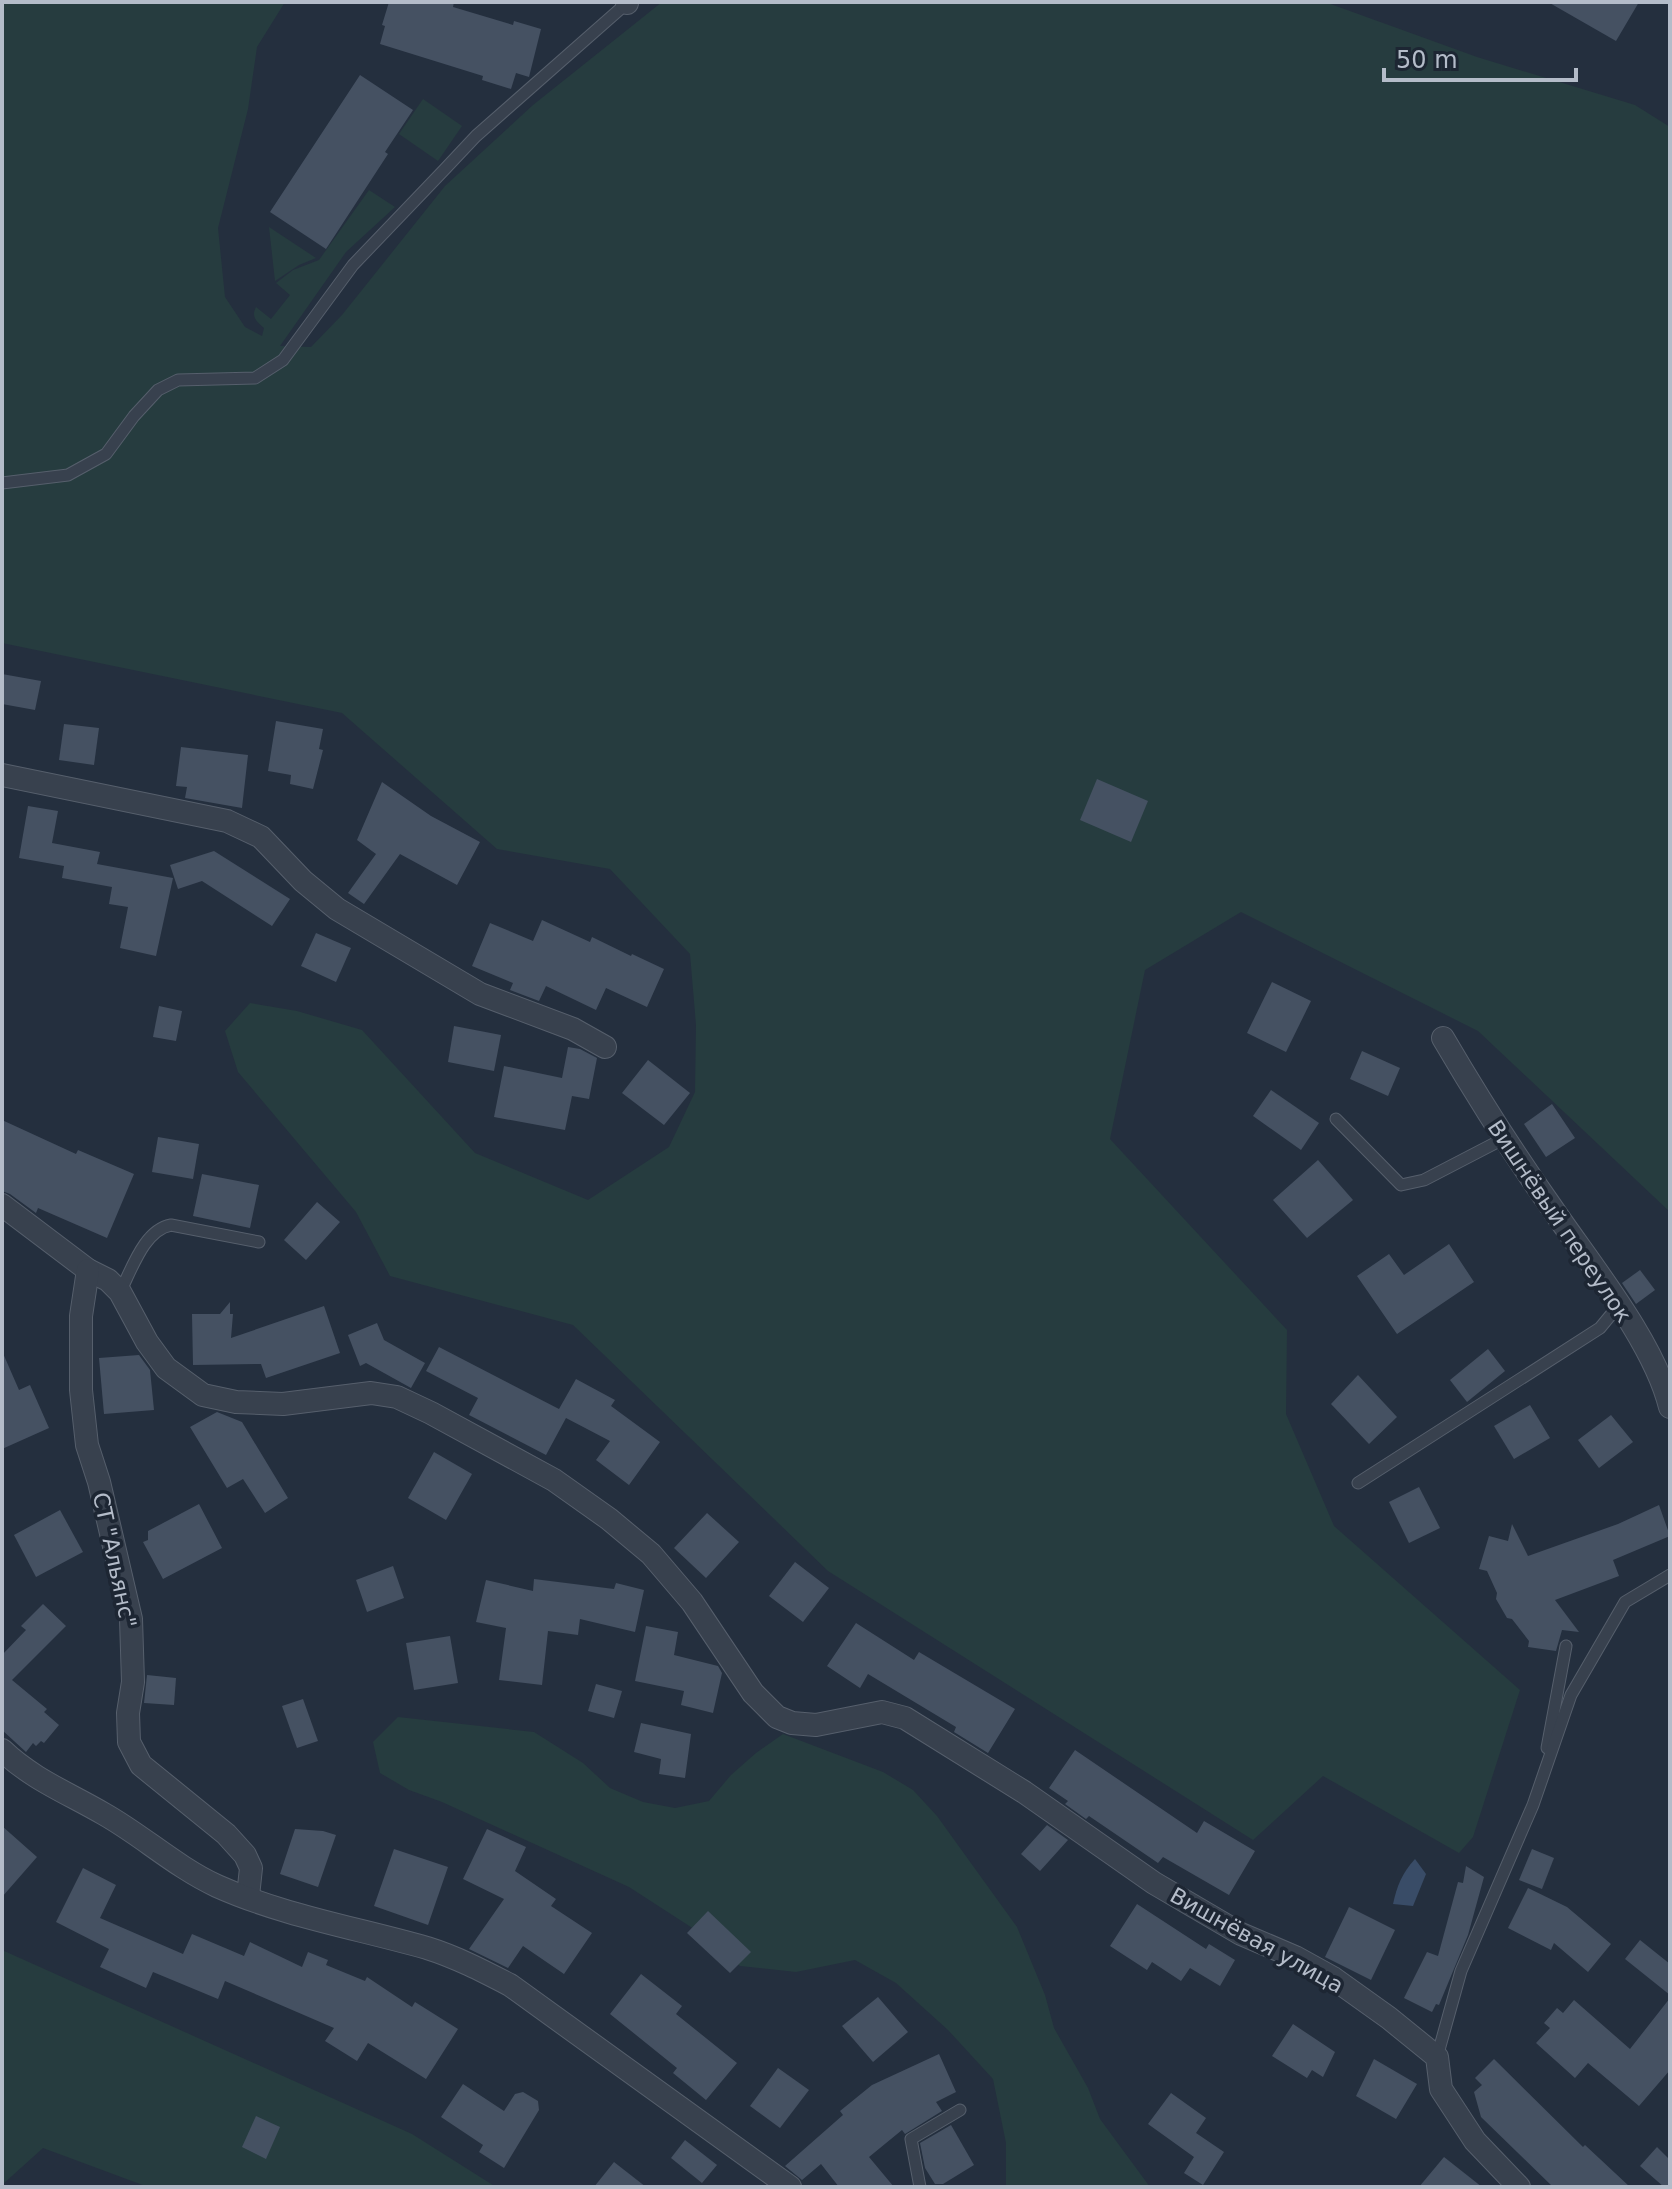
<svg xmlns="http://www.w3.org/2000/svg" width="1672" height="2189" viewBox="0 0 1672 2189" font-family="'DejaVu Sans',sans-serif">
	<style>
		.green { fill: #263c3f }
		.water { fill: #394c67 }
		.building { fill: #455162 }
		.lines { fill: none; stroke-linecap: round; stroke-linejoin: round }
		.lane-casing { stroke: #565f6c; stroke-width: 13 }
		.street-casing { stroke: #565f6c; stroke-width: 24 }
		.lane { stroke: #38414e; stroke-width: 11 }
		.street { stroke: #38414e; stroke-width: 22 }
		.labels { text-anchor: middle; stroke-width: 7; stroke-linejoin: round; paint-order: stroke }
		.street-label { font-size: 22px; fill: #b4bcc9; stroke: #1d2633 }
	</style>
	<rect width="100%" height="100%" fill="#242f3e"/>
	<g class="green">
		<path d="M2,2H285L257,47L248,109L218,228L225,297L245,327L262,336L264,328C256,321 251,317 256,307L271,319L290,295L276,283L293,270L319,260L369,190L395,207L346,252L280,346L311,347L342,315L445,186L533,105L662,2H1325L1477,57L1635,105L1670,127V1212L1478,1031L1241,912L1145,970L1110,1139L1287,1330L1286,1414L1334,1526L1520,1690L1473,1837L1459,1853L1323,1776L1253,1840L828,1571L573,1325L390,1276L356,1212L238,1072L225,1031L250,1003L297,1011L362,1030L475,1153L588,1200L669,1147L695,1092L696,1025L690,954L610,869L497,849L342,713L2,643Z"/>
		<path d="M423,99L462,126L438,161L399,134Z"/>
		<path d="M269,227L316,258L299,265L275,281Z"/>
		<path d="M398,1717L534,1732L583,1763L610,1788L643,1802L675,1808L709,1801L731,1775L756,1753L783,1734L883,1772L913,1790L937,1816L1017,1927L1045,1995L1054,2028L1088,2088L1100,2119L1150,2187H1006V2143L993,2079L948,2030L896,1983L855,1960L796,1972L740,1966L714,1942L629,1887L442,1802L409,1790L380,1773L373,1742Z"/>
		<path d="M2,1950L412,2134L496,2187H148L43,2148L2,2185Z"/>
	</g>
	<path class="water" d="M1415,1859L1426,1874L1413,1906L1393,1904C1397,1886 1402,1873 1415,1859Z"/>
	<g class="building">
		<path d="M389,2H454L453,7L513,25L514,21L541,29L529,77L516,73L511,89L482,80L483,76L380,44L385,26L382,25Z"/>
		<path d="M1548,2H1639L1616,41Z"/>
		<path d="M360,75L413,110L385,152L388,154L326,249L270,212Z"/>
		<path d="M2,674L41,681L35,710L2,704Z"/>
		<path d="M276,721L323,729L319,749L323,750L313,789L290,784L291,775L268,771Z"/>
		<path d="M64,724L99,728L94,765L59,760Z"/>
		<path d="M181,747L248,755L242,808L185,798L187,787L176,786Z"/>
		<path d="M1097,779L1148,801L1131,842L1080,820Z"/>
		<path d="M382,782L431,816L480,842L457,885L400,854L364,904L348,893L376,854L357,840Z"/>
		<path d="M28,806L58,811L52,843L100,852L97,864L173,878L156,956L120,948L128,907L109,904L112,887L62,878L64,866L19,858Z"/>
		<path d="M214,851L290,899L272,926L202,881L178,889L170,865Z"/>
		<path d="M542,920L590,942L592,937L631,956L632,954L664,969L647,1007L606,988L596,1010L546,986L539,1001L510,990L513,983L472,966L490,923L533,941Z"/>
		<path d="M316,933L351,948L336,982L301,966Z"/>
		<path d="M1272,982L1311,1001L1286,1052L1247,1033Z"/>
		<path d="M159,1006L182,1011L176,1041L153,1037Z"/>
		<path d="M454,1026L501,1035L494,1071L448,1062Z"/>
		<path d="M568,1047L580,1049L597,1058L589,1099L572,1096L565,1130L494,1117L504,1066L562,1078Z"/>
		<path d="M1362,1051L1400,1068L1388,1096L1350,1079Z"/>
		<path d="M648,1060L690,1093L664,1125L622,1093Z"/>
		<path d="M1271,1090L1319,1123L1301,1150L1253,1116Z"/>
		<path d="M1552,1104L1575,1138L1546,1157L1524,1124Z"/>
		<path d="M2,1120L76,1154L78,1150L134,1174L107,1238L38,1208L36,1213L10,1194L2,1191Z"/>
		<path d="M158,1137L199,1144L193,1179L152,1172Z"/>
		<path d="M1318,1160L1353,1200L1307,1238L1273,1200Z"/>
		<path d="M202,1174L259,1185L250,1228L193,1216Z"/>
		<path d="M317,1202L340,1222L306,1260L284,1240Z"/>
		<path d="M1449,1244L1474,1282L1397,1334L1357,1276L1389,1254L1404,1275Z"/>
		<path d="M1640,1270L1655,1290L1636,1304L1622,1283Z"/>
		<path d="M230,1302V1314H233L231,1338L324,1306L340,1353L266,1378L261,1364L193,1365L192,1314H220Z"/>
		<path d="M377,1323L384,1340L425,1363L411,1388L366,1363L360,1366L348,1335Z"/>
		<path d="M439,1347L559,1409L576,1379L615,1400L611,1406L660,1442L629,1485L596,1460L610,1441L566,1418L546,1455L469,1415L478,1398L426,1371Z"/>
		<path d="M1488,1349L1505,1371L1467,1402L1450,1380Z"/>
		<path d="M2,1351L19,1390L30,1385L49,1428L2,1449Z"/>
		<path d="M139,1355L150,1370L154,1410L104,1414L99,1358Z"/>
		<path d="M1358,1375L1397,1417L1369,1444L1331,1404Z"/>
		<path d="M1530,1405L1550,1438L1514,1459L1494,1426Z"/>
		<path d="M217,1412L242,1422L288,1498L265,1513L243,1479L227,1488L190,1427Z"/>
		<path d="M1611,1415L1633,1442L1599,1468L1578,1440Z"/>
		<path d="M434,1452L472,1474L446,1520L408,1498Z"/>
		<path d="M1419,1487L1440,1528L1409,1543L1389,1502Z"/>
		<path d="M199,1504L222,1548L163,1579L143,1542L148,1540V1531Z"/>
		<path d="M1659,1505L1670,1536L1613,1560L1619,1576L1555,1600L1579,1632L1562,1630L1556,1651L1528,1647L1529,1641L1512,1619L1507,1618L1496,1599L1497,1593L1487,1571L1479,1569L1489,1536L1508,1541L1512,1524L1528,1556L1618,1524Z"/>
		<path d="M60,1510L83,1552L36,1577L14,1535Z"/>
		<path d="M707,1513L739,1542L706,1578L674,1548Z"/>
		<path d="M795,1562L829,1588L803,1622L769,1596Z"/>
		<path d="M393,1566L404,1598L367,1612L356,1580Z"/>
		<path d="M534,1579L614,1589L616,1583L644,1590L635,1632L580,1619L578,1635L548,1631L542,1685L499,1680L506,1628L476,1622L486,1580L533,1591Z"/>
		<path d="M43,1604L66,1626L12,1680L47,1709L44,1712L59,1725L44,1743L41,1741L36,1746L33,1743L26,1752L2,1730V1655L26,1630L21,1626Z"/>
		<path d="M856,1623L914,1660L919,1652L1015,1709L988,1753L954,1732L956,1727L868,1674L860,1688L827,1666Z"/>
		<path d="M646,1626L678,1632L674,1655L718,1666L722,1673L713,1713L681,1705L684,1691L635,1681Z"/>
		<path d="M450,1636L458,1683L414,1690L406,1643Z"/>
		<path d="M147,1675L176,1678L174,1705L144,1703Z"/>
		<path d="M596,1684L622,1691L614,1718L588,1711Z"/>
		<path d="M303,1699L318,1741L297,1748L282,1706Z"/>
		<path d="M641,1723L691,1734L685,1778L659,1774L661,1759L634,1752Z"/>
		<path d="M1075,1750L1197,1833L1204,1821L1255,1851L1229,1895L1163,1857L1158,1863L1089,1816L1086,1819L1065,1804L1068,1801L1049,1788Z"/>
		<path d="M1047,1825L1068,1840L1040,1871L1021,1854Z"/>
		<path d="M2,1826L37,1857L2,1897Z"/>
		<path d="M295,1829L323,1831L336,1835L318,1887L280,1874Z"/>
		<path d="M487,1829L526,1847L515,1871L556,1899L551,1906L592,1933L564,1974L523,1946L508,1968L469,1949L504,1899L463,1879Z"/>
		<path d="M394,1849L448,1867L428,1925L374,1906Z"/>
		<path d="M1532,1849L1554,1858L1542,1889L1519,1880Z"/>
		<path d="M1466,1866L1484,1877L1468,1935L1439,2005L1436,2004L1432,2012L1404,1998L1427,1952L1438,1956L1458,1882L1463,1883Z"/>
		<path d="M83,1868L116,1885L100,1918L183,1954L192,1934L244,1956L250,1942L302,1967L308,1952L328,1960L326,1965L365,1981L367,1977L412,2007L415,2002L458,2029L426,2079L368,2043L357,2061L325,2041L334,2028L225,1981L218,1999L153,1972L146,1988L100,1967L109,1949L56,1922Z"/>
		<path d="M1528,1888L1567,1907L1611,1944L1588,1972L1554,1943L1551,1950L1508,1928Z"/>
		<path d="M1137,1904L1206,1949L1209,1944L1235,1960L1220,1986L1190,1968L1181,1981L1152,1962L1147,1970L1110,1946Z"/>
		<path d="M1349,1907L1395,1930L1371,1980L1325,1957Z"/>
		<path d="M708,1911L751,1952L730,1973L687,1933Z"/>
		<path d="M1640,1940L1670,1964V1995L1625,1959Z"/>
		<path d="M641,1974L682,2006L676,2014L737,2063L706,2100L673,2073L677,2068L610,2014Z"/>
		<path d="M878,1997L908,2032L873,2062L842,2026Z"/>
		<path d="M1670,1998V2070L1639,2106L1588,2063L1575,2078L1536,2043L1550,2028L1544,2023L1557,2008L1563,2013L1574,2000L1630,2049Z"/>
		<path d="M1293,2024L1335,2052L1323,2077L1312,2070L1307,2078L1272,2056Z"/>
		<path d="M939,2054L956,2092L936,2102L942,2111L905,2134L902,2130L869,2157L894,2187H839L821,2164L802,2180L785,2166L843,2115L840,2111L872,2085Z"/>
		<path d="M1374,2059L1417,2084L1396,2119L1356,2096Z"/>
		<path d="M1494,2059L1583,2147L1585,2145L1630,2187H1553L1481,2117L1474,2092L1482,2085L1475,2078Z"/>
		<path d="M778,2068L809,2090L780,2128L750,2106Z"/>
		<path d="M463,2084L504,2111L515,2094L523,2092L538,2101L539,2110L504,2168L479,2152L483,2145L441,2117Z"/>
		<path d="M1171,2093L1206,2118L1196,2133L1224,2152L1203,2185L1184,2173L1194,2157L1148,2124Z"/>
		<path d="M256,2116L280,2127L266,2159L242,2147Z"/>
		<path d="M951,2125L974,2165L943,2184H935L925,2168L920,2143Z"/>
		<path d="M685,2140L717,2165L702,2183L671,2158Z"/>
		<path d="M1657,2147L1670,2160V2187H1664L1640,2166Z"/>
		<path d="M1444,2157L1482,2187H1419Z"/>
		<path d="M614,2162L646,2187H594Z"/>
	</g>
	<g class="lines">
		<defs>
			<g id="lane">
				<path d="M2,483L68,475L106,454L134,416L158,390L178,380L255,378L283,360L353,265L444,170L476,136L628,2"/>
				<path d="M1336,1119L1401,1185L1424,1180L1503,1139"/>
				<path d="M120,1292C132,1269 144,1230 171,1225L259,1242"/>
				<path d="M1358,1483L1600,1328L1619,1305"/>
				<path d="M1547,1748L1566,1646"/>
				<path d="M1437,2057L1461,1971L1533,1805L1571,1695L1625,1602L1670,1575"/>
				<path d="M920,2187L911,2139L960,2110"/>
			</g>
			<g id="street">
				<path d="M627,2V3"/>
				<path d="M2,775L227,821L261,837L303,881L337,909L480,994L573,1029L605,1047"/>
				<path d="M1443,1038C1477,1096 1513,1153 1552,1208C1590,1264 1654,1342 1670,1407"/>
				<path d="M2,1205L88,1270L108,1280L120,1292L147,1342L166,1368L203,1395L236,1402L283,1404L371,1393L397,1397L431,1413L554,1480L609,1519L651,1554L692,1602L753,1693L777,1717L792,1723L816,1725L882,1712L905,1718L1024,1792L1154,1883L1241,1934L1295,1957L1333,1978L1389,2018L1437,2057L1441,2089L1475,2141L1519,2187"/>
				<path d="M88,1270L81,1316V1390L87,1445L99,1482L131,1619L133,1682L128,1713L129,1742L141,1765L226,1834L245,1855L251,1868L248,1896"/>
				<path d="M2,1750C32,1779 68,1793 104,1814C143,1836 176,1867 217,1886C284,1916 357,1928 427,1948C456,1957 483,1971 510,1985L790,2187"/>
			</g>
		</defs>
		<use href="#lane" class="lane-casing"/>
		<use href="#street" class="street-casing"/>
		<use href="#lane" class="lane"/>
		<use href="#street" class="street"/>
	</g>
	<g class="labels">
		<g class="street-label">
			<text transform="translate(1560 1221) rotate(56)" y="8">Вишнёвый переулок</text>
			<text transform="translate(115 1560) rotate(78)" y="8">СТ "Альянс"</text>
			<text transform="translate(1257 1940) rotate(29)" y="8">Вишнёвая улица</text>
		</g>
	</g>
	<rect width="1672" height="2189" fill="none" stroke="#b4bcc9" stroke-width="8"/>
	<path d="M1384 68v12h192v-12" fill="none" stroke="#b4bcc9" stroke-width="4"/>
	<text x="1396" y="68" font-size="24" fill="#b4bcc9" stroke="#1d2633" stroke-width="6" paint-order="stroke">50 m</text>
</svg>
